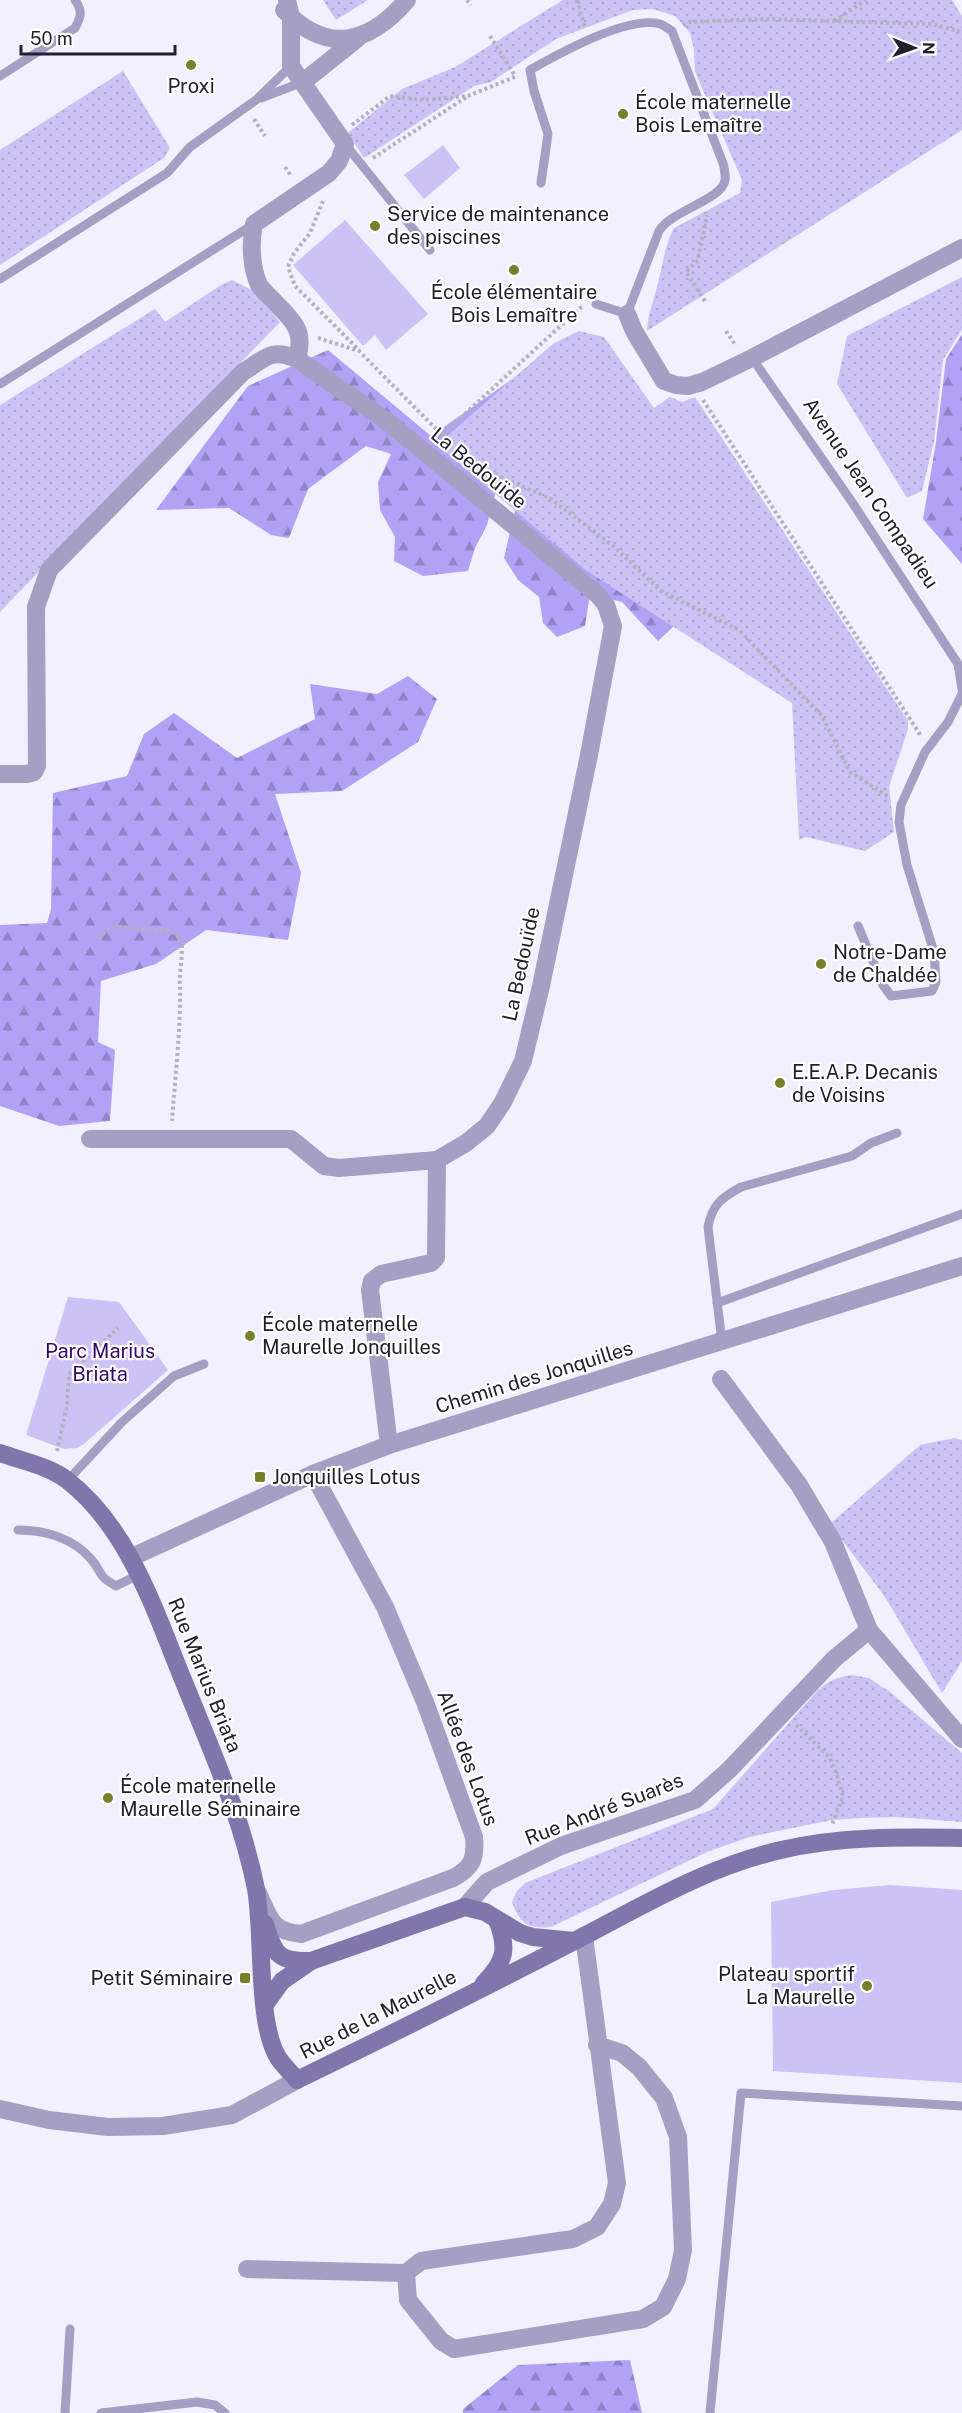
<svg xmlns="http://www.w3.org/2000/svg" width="962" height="2413" viewBox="0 0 962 2413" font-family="'Public Sans',sans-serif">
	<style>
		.green { fill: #ccc2f6 }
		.forest { fill: url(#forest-firs) }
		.garden { fill: url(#garden-dots) }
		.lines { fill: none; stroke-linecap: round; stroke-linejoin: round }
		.path { stroke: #b3b1be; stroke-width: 4; stroke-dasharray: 3 3; stroke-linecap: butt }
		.lane { stroke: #a59fc4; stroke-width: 9 }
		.street { stroke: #a59fc4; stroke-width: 18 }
		.secondary { stroke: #8176ac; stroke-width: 18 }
		.poi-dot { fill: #787e29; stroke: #fff; stroke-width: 2 }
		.labels { text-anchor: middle; stroke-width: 4.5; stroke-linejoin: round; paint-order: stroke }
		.poi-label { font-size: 20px; fill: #22202c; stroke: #fff; text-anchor: start }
		.street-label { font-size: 20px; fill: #22202c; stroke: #fff }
		.park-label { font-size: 20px; fill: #32066b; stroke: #fff }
	</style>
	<defs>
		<pattern id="forest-firs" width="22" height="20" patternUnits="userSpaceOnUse" patternTransform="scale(1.5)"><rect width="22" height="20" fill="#b3a1f5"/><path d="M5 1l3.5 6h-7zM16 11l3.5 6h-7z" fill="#9183c7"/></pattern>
		<pattern id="garden-dots" width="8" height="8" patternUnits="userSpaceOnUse" patternTransform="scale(1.5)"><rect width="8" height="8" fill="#ccc2f6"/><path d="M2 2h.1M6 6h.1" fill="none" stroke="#afa6d3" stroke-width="1.8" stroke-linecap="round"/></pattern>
	</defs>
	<rect width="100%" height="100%" fill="#f2f0fe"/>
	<g class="green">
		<path d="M443,145L460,168L424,199L404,175Z"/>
		<path d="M345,220L428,314L386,350L375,335L363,346L293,265Z"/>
		<path d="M68,1297L119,1302L168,1370L84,1444L77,1448L64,1449L26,1435Z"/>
		<path d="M890,1885L962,1890V2083L773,2071L771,1902L833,1890Z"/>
	</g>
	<g class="forest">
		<path d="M962,334V564L923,519L936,442L946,359Z"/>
		<path d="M558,347L647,406L655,409L670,397L683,589L673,627L658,641L622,602L590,594L585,626L557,637L543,623L539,597L518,580L504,558L516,506L501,471L487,525L475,548L468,571L423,576L394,561L395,537L380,510L378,482L391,454L366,446L308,489L289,538L271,535L229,508L156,510L248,386L328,350L431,436Z"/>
		<path d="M408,676L437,699L418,742L342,791L275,794L301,873L288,940L206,930L156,964L101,981L98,1042L115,1050L110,1121L59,1126L0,1106V925L47,923L51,909L53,793L127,776L144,734L174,713L237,758L315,719L310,684L377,694Z"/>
		<path d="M630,2360L642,2413H463V2409L518,2365Z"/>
	</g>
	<g class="garden">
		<path d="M323,0H368L336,20Z"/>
		<path d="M563,0H952L962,16V130L647,331C647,317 652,307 655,294C662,272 663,249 674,228L740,193L742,180L695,72L694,50L690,33L675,16L653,9L633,10L556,39L491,82L474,86L364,158L348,133L402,89L455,67Z"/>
		<path d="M123,71L170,148L164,158L0,265V150Z"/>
		<path d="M962,277V329L943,360L934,442L922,491L907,498L837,384L847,336Z"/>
		<path d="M232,280L254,291L280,322L0,612V405L155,309L165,322L221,285Z"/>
		<path d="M579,331L604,337L654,408L670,397L682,402L695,397L908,721V729L889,787L894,832L865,851L806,837L799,840L792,703L587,571L437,445L554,343Z"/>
		<path d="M954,1438L962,1440V1661L942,1693L885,1597L830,1524L920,1445Z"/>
		<path d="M851,1675L869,1678L890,1692L962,1753V1822L896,1817L861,1818L832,1820L749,1837L707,1852L551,1927C528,1929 520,1924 512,1902L516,1892L525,1883L713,1809L817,1691C828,1681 837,1677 851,1675Z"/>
	</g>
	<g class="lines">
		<g class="path">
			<path d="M467,0L471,5"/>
			<path d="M577,0L585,28"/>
			<path d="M834,21L866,0"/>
			<path d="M683,25L689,22L765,19L931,24L962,32"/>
			<path d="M490,36L515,76"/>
			<path d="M254,119L265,136"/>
			<path d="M352,125L390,96L424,100L468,96L517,76"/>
			<path d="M373,158L468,96"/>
			<path d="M285,167L291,176"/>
			<path d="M323,201L310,233L294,253L288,267L295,286L358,349"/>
			<path d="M705,301L686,272L698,260L707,215"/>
			<path d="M726,331L736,346"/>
			<path d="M318,338L359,351L442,435L580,308L584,307"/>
			<path d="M703,400L921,736"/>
			<path d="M442,435L485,470L551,499L613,546L661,591L739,630L822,716L850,772L889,797"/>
			<path d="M98,938L108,929L117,927L171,931L181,938C184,955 179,968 180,985C181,1030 175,1076 172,1121"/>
			<path d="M57,1451L67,1406L69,1374L118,1328"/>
			<path d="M796,1725L829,1757L835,1769L843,1796L832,1825"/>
		</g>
		<g class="lane">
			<path d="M0,76L75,28C81,17 83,11 75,0"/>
			<path d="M261,98L303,82"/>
			<path d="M345,144L430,250"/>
			<path d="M541,183L548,134L534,91L530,70C558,54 628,15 660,24C664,25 668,29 672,31L724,166C724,170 726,176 725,180C722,200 672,210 659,231L627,314L596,304"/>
			<path d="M0,279L167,173L190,147L256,100L291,66"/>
			<path d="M752,358L852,502L958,664L962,689"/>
			<path d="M0,384L254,224"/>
			<path d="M858,926L883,985L891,996L932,991L936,982L934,952L907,865L899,822L901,805L925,752L948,722L962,694"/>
			<path d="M717,1303L962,1214"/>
			<path d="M722,1342L708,1227C712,1205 721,1198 741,1187L852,1156L871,1143L897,1133"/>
			<path d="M68,1480L122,1422L174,1376L204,1364"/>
			<path d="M18,1530C45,1530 73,1538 91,1559C104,1574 96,1575 116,1586L138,1575"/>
			<path d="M65,2413L70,2329"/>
			<path d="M101,2413L197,2402L215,2405L225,2413"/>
			<path d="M710,2413L741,2093L962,2106"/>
		</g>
		<g class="street">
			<path d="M287,0L291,17V66L345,144L339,161L329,173L254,224C250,243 251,267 259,285C262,290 268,295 272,299C291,320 306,328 297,359"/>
			<path d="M284,10C327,55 369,44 407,0"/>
			<path d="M303,82L358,38"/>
			<path d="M627,314L634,331L664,381L676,385L688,386L702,382L752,358L962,248"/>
			<path d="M0,774H27L34,772L37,766L36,607L49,570L243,372C266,358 270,348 297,359L388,422L598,595L606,605L613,626L589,755L541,986L523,1061L503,1102L487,1126L466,1143L437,1160"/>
			<path d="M90,1139H291L324,1166L339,1168L437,1160L436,1258L431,1263L381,1274L372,1281L370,1290L389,1445"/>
			<path d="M721,1379L799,1485L833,1542L869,1630L962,1739"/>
			<path d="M130,1558L313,1474L389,1445L962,1266"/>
			<path d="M258,1893C270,1918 270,1931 301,1934L453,1878C472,1868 476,1859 474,1837L425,1702L385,1607L313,1474"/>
			<path d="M465,1907L487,1882L561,1846L695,1800L729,1770L834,1659L869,1630"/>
			<path d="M584,1936L617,2183L612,2204L597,2227L573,2239L421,2261L406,2273L408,2300L441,2341L454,2349L643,2319L663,2307L677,2279L683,2250L678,2137L664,2098L639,2067L622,2053L597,2045"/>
			<path d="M0,2109L49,2120L108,2127L163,2126L232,2115L297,2080"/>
			<path d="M247,2269L406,2273"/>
		</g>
		<g class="secondary">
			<path d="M0,1453C22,1461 49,1466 67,1480C131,1530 156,1615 186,1687C213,1754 242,1818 256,1889C264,1933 256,2025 279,2059C284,2066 291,2073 297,2080C394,2033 490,1985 586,1935C649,1902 710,1866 781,1850C841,1836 901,1837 962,1838"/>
			<path d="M265,1924C274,1955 279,1962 311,1961L465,1907L485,1912L520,1933L533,1937L574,1941"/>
			<path d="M484,1983C506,1961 508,1948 497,1920"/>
			<path d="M266,2003L282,1981L311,1961"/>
		</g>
	</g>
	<g class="poi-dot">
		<circle cx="191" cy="65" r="6"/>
		<circle cx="623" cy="114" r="6"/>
		<circle cx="375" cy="226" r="6"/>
		<circle cx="514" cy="270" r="6"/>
		<circle cx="821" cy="964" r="6"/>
		<circle cx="780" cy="1083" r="6"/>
		<circle cx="250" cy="1336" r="6"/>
		<rect x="254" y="1471" width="12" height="12" rx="3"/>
		<circle cx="108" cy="1798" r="6"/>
		<rect x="239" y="1972" width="12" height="12" rx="3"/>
		<circle cx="867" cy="1986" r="6"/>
	</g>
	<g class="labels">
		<g class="poi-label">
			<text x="191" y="93" text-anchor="middle">Proxi</text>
			<text x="635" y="109">École maternelle<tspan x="635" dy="23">Bois Lemaître</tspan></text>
			<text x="387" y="221">Service de maintenance<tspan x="387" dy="23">des piscines</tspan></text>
			<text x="514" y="299" text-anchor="middle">École élémentaire<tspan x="514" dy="23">Bois Lemaître</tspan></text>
			<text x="833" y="959">Notre-Dame<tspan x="833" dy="23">de Chaldée</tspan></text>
			<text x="792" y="1079">E.E.A.P. Decanis<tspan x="792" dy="23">de Voisins</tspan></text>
			<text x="262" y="1331">École maternelle<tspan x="262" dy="23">Maurelle Jonquilles</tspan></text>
			<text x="272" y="1484">Jonquilles Lotus</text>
			<text x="120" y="1793">École maternelle<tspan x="120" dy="23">Maurelle Séminaire</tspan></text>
			<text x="855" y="1981" text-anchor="end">Plateau sportif<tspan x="855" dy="23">La Maurelle</tspan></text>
			<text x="233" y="1985" text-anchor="end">Petit Séminaire</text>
		</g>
		<g class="street-label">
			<text transform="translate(479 468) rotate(39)" y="7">La Bedouïde</text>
			<text transform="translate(871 493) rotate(56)" y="7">Avenue Jean Compadieu</text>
			<text transform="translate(521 964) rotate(-78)" y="7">La Bedouïde</text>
			<text transform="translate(534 1377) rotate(-17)" y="7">Chemin des Jonquilles</text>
			<text transform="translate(205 1675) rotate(68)" y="7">Rue Marius Briata</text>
			<text transform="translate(468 1758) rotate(70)" y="7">Allée des Lotus</text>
			<text transform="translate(604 1809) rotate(-21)" y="7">Rue André Suarès</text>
			<text transform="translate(378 2014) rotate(-27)" y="7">Rue de la Maurelle</text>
		</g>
		<g class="park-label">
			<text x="100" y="1358">Parc Marius<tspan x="100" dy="23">Briata</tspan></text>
		</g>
	</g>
	<g transform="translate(914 48) rotate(91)" stroke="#ffffff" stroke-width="4.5" paint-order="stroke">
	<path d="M0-4.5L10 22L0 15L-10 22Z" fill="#22202c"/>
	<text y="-9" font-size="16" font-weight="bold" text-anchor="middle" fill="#22202c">N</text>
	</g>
	<path d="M21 45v9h154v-9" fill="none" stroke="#22202c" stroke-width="3"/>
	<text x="30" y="45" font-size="18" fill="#22202c" stroke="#ffffff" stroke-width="4.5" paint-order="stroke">50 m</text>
</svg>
